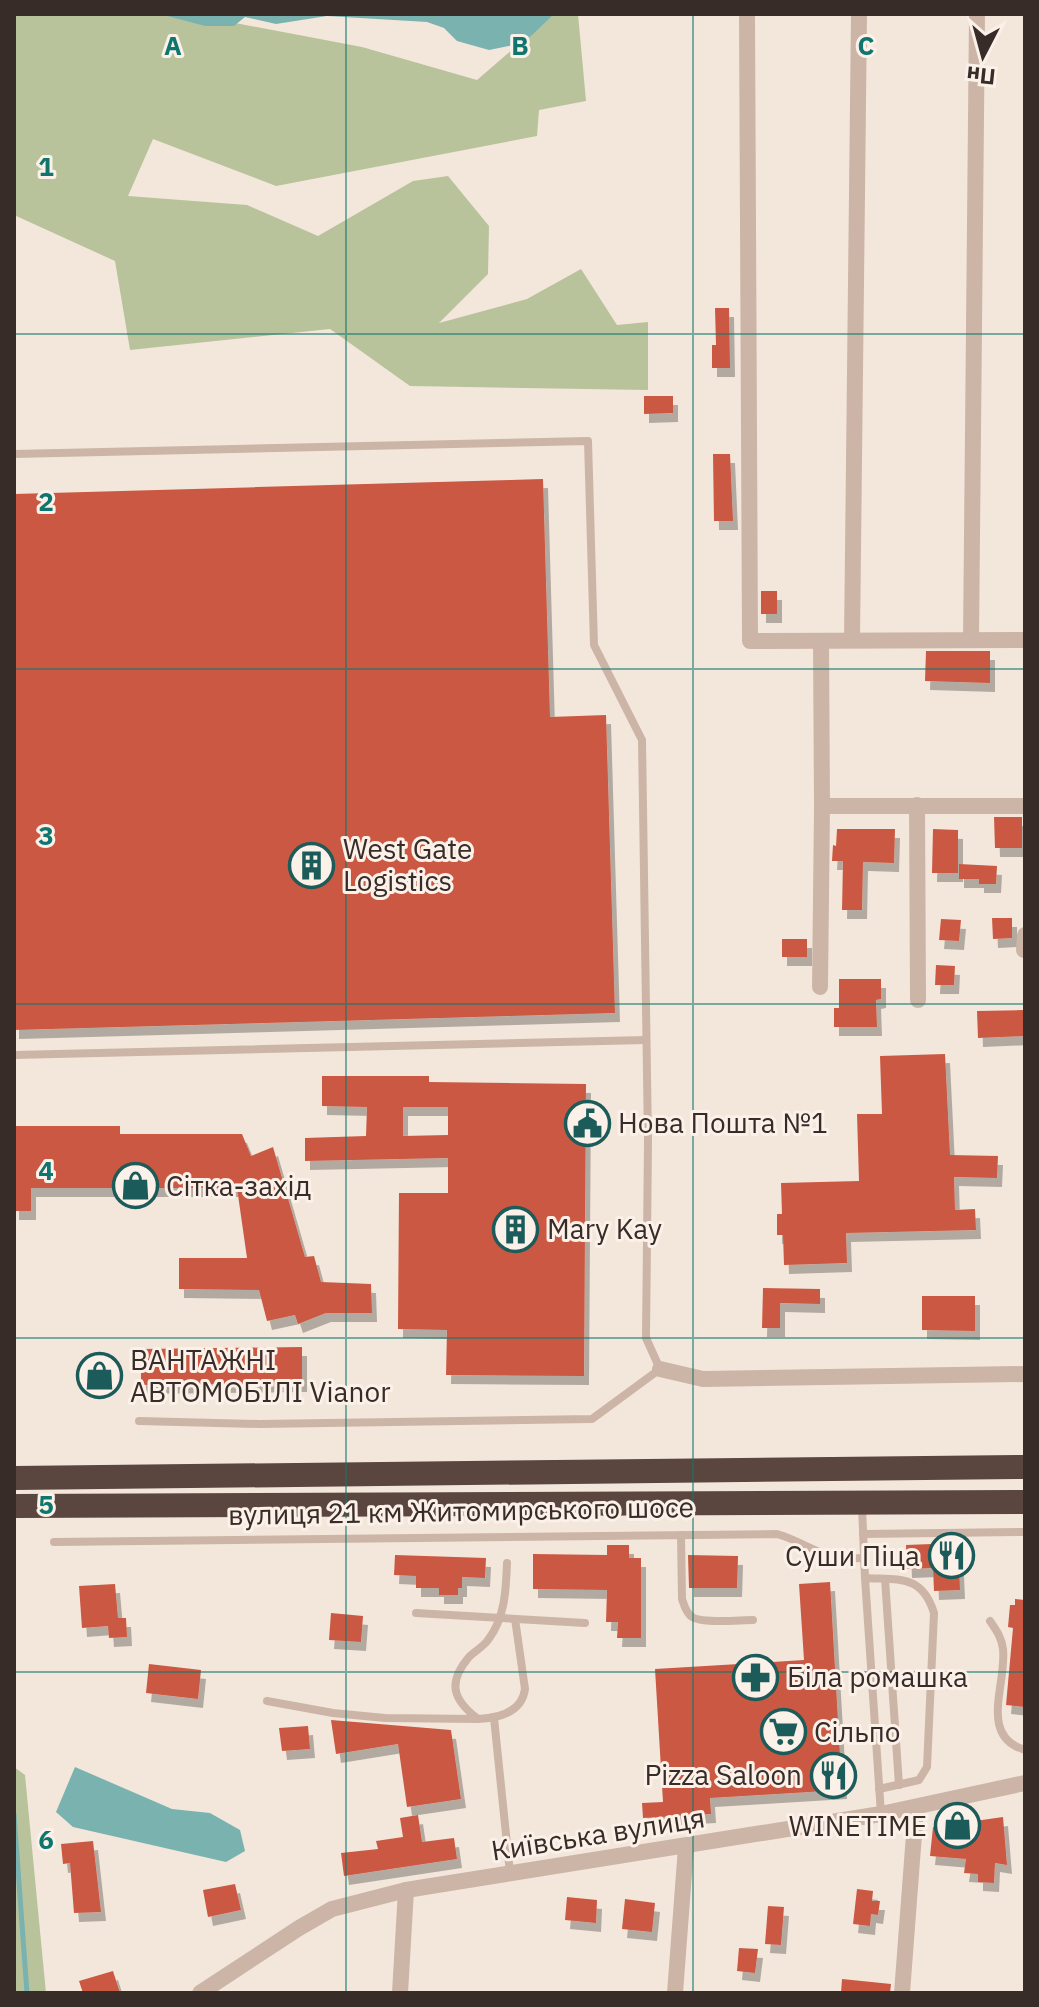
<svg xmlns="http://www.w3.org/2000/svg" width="1039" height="2007" viewBox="0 0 1039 2007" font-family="'IBM Plex Sans',sans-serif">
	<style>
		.green { fill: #b9c39b }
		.water { fill: #7ab2b0 }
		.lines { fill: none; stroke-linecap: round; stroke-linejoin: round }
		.stream { stroke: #7ab2b0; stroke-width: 5 }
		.building { fill: #cb5942; fill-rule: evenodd; filter: url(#shadow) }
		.lane { stroke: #ccb5a7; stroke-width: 8 }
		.street { stroke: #ccb5a7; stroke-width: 16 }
		.highway { stroke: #5a453f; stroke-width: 24 }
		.grid { fill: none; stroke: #0f766e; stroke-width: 2; stroke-opacity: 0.55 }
		.labels { text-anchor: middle; stroke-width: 6; stroke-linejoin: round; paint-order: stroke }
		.poi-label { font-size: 28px; fill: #382c28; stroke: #fbf1e9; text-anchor: start }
		.street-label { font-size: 28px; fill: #382c28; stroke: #fbf1e9 }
		.grid-label { font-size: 26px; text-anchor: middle; font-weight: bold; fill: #0f766e; stroke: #fbf1e9; stroke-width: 6; stroke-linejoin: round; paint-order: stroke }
	</style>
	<defs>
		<filter id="shadow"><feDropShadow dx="5" dy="9" stdDeviation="0" flood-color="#0004"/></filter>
	</defs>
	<rect width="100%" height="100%" fill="#f3e7dc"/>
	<g class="green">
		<path d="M14,14H188L362,47L477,80L513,49L519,24L478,14H578L586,101L539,110L537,136L276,186L153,139L128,196L247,205L318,236L413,181L448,176L489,226L488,274L439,323L527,299L581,269L617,325L648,322V390L410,386L330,329L130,350L115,261L14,215Z"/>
		<path d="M14,1767L25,1775L46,1993H14Z"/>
	</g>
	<g class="water">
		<path d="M160,14H554L531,36L514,45L489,50L457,41L444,28L427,22L327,16L276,24L245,17L234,26H205Z"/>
		<path d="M75,1767L172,1809L210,1813L240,1830L245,1851L226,1862L73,1827L56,1812Z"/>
	</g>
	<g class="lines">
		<path class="stream" d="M14,1814L27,1993"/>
	</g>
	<g class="building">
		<path d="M715,308H729L730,368H712V345H716Z"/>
		<path d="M644,396H673V413L644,414Z"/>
		<path d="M713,454H730L733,521H714Z"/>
		<path d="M543,479L550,717L606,715L615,1013L14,1030V494Z"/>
		<rect x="761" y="591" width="16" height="23"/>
		<path d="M926,651H990V683L925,681Z"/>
		<path d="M994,817H1022V848H995Z"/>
		<path d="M837,829H895L894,863L863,862L862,910H842L843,861H832L833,845L836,846Z"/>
		<path d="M933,829L958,830V873H932Z"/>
		<path d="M959,864L997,866L996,884H979V879H959Z"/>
		<path d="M992,918H1012V938L993,939Z"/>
		<path d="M941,919L961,920L959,941L939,940Z"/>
		<rect x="782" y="939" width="25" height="18"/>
		<path d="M936,965L955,966L954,985H935Z"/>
		<path d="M839,979H881V999L876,1000L877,1027H834V1008H839Z"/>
		<path d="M1025,1010V1036L978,1038L977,1011Z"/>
		<path d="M945,1054L950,1155L998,1156L997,1178L954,1177L955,1210L975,1209L976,1230L846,1233L847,1263L784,1265L783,1235H777V1214H782L781,1183L859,1181L857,1114H882L880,1056Z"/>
		<path d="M322,1076H429V1082L586,1084L584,1376L446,1375L447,1330L398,1329L399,1193H448V1158L305,1161V1138L366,1136L367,1107L322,1106ZM403,1107H448V1135L403,1136Z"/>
		<path d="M14,1126H120V1134H242L251,1156L273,1147L305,1257L314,1256L321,1282L371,1284L372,1313H326L298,1324L295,1315L267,1321L259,1290L179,1289V1258H247L237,1188H31V1211H14Z"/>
		<path d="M763,1288L820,1289V1304L780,1303V1328H762Z"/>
		<path d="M922,1296H975V1331L922,1330Z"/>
		<path d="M302,1347V1383L141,1385V1349Z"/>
		<path d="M958,1543L960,1590L934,1591L933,1568L907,1569L906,1545Z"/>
		<path d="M607,1545H629V1558H641V1638H617L618,1622H606L607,1590L533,1589V1554L607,1555Z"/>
		<path d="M395,1555L486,1558L485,1578L462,1577V1588H458V1595H439V1588H416V1576L394,1575Z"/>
		<path d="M688,1555L738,1556L737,1588H689Z"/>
		<path d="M830,1582L842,1790L710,1798L711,1814L643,1818L642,1803L663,1802L655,1669L804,1660L799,1584Z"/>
		<path d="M115,1584L118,1618H126L127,1637L109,1638L108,1626L82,1628L79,1586Z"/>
		<path d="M1015,1599L1025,1600V1707L1006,1705L1013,1628L1008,1627L1010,1605H1015Z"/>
		<path d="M331,1613L363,1616L361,1642L329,1640Z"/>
		<path d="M149,1664L201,1670L198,1699L146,1693Z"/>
		<path d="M331,1720L451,1730L461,1799L407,1807L398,1744L336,1754Z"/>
		<path d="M308,1726L310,1749L282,1751L279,1728Z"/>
		<path d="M418,1815L422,1842L454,1838L457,1859L344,1876L341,1853L378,1849L376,1841L403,1837L400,1818Z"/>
		<path d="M1003,1817L1007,1865L995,1863L994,1883L978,1882V1874L964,1873L966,1859L930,1856L933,1827Z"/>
		<path d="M93,1841L101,1912L74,1913L70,1863L63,1864L61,1844Z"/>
		<path d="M235,1884L241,1910L208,1917L203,1890Z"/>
		<path d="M857,1889L873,1891L872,1901H880L878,1915L871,1914L870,1926L853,1924Z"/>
		<path d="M567,1897L597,1900L596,1923L565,1920Z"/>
		<path d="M625,1899L655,1903L652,1932L622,1929Z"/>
		<path d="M768,1906L784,1907L781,1945L765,1944Z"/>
		<path d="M739,1948L758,1949L755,1973L737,1971Z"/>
		<path d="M113,1971L120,1993H83L79,1981Z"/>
		<path d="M842,1979L891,1984L890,1993H841Z"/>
	</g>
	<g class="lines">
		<g class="lane">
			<path d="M14,454L588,441L594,645L642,740L648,1141L646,1338L660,1369L592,1419L260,1424L139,1421"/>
			<path d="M14,1055L646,1040"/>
			<path d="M862,1507L865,1578L881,1814"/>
			<path d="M863,1534L1025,1532"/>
			<path d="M681,1535L682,1599C684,1605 686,1613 692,1617C703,1624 739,1620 753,1620"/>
			<path d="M54,1542L777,1534C799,1540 817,1554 838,1558C846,1559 856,1558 864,1558"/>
			<path d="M507,1563C506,1590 505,1618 488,1640C483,1647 475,1651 469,1657C447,1683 453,1700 478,1719C499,1718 522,1712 525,1689L515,1619"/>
			<path d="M865,1578C899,1580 922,1574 934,1613L927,1767L919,1780L879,1789"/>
			<path d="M885,1579L899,1785"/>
			<path d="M416,1613L585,1623"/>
			<path d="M990,1621C996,1630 1002,1638 1003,1649C1007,1684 978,1736 1025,1750"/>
			<path d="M267,1701L333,1713L385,1718L477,1719"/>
			<path d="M494,1718L510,1873"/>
		</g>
		<g class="street">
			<path d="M747,14L750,641L1025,640"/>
			<path d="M852,640L859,14"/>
			<path d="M971,640L977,14"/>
			<path d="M821,641L822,806H1025"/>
			<path d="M917,805L918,1000"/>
			<path d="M1024,950L1025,935"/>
			<path d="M820,987L822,806"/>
			<path d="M660,1369L703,1379L1025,1374"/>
			<path d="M200,1993L299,1928L332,1909L406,1890L881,1814L1025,1783"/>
			<path d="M400,1993L406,1890"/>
			<path d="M675,1993L686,1847"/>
			<path d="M902,1993L916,1808"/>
		</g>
		<g class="highway">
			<path d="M14,1478L1025,1467"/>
			<path d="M14,1506L1025,1502"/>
		</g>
	</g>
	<path class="grid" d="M346,14V1993M693,14V1993M14,334H1025M14,669H1025M14,1004H1025M14,1338H1025M14,1672H1025"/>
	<defs>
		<symbol id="building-ring" viewBox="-11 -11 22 22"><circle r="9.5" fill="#fbf1e9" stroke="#1b5c5b" stroke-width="1.5"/><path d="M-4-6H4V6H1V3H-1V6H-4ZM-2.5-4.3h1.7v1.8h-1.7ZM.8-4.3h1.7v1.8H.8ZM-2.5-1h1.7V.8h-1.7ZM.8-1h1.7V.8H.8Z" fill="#1b5c5b"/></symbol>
		<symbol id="civic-ring" viewBox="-11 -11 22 22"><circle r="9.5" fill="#fbf1e9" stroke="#1b5c5b" stroke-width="1.5"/><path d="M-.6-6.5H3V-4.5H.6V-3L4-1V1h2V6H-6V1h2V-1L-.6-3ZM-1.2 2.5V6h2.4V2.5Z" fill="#1b5c5b"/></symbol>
		<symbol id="shop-ring" viewBox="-11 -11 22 22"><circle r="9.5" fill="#fbf1e9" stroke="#1b5c5b" stroke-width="1.5"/><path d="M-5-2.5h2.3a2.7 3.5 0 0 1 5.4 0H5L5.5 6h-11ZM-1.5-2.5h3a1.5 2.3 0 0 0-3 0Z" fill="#1b5c5b"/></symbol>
		<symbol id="restaurant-ring" viewBox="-11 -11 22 22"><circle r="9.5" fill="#fbf1e9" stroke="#1b5c5b" stroke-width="1.5"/><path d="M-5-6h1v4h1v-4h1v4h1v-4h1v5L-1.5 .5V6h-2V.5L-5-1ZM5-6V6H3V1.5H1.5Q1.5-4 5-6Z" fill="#1b5c5b"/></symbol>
		<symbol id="pharmacy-ring" viewBox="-11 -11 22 22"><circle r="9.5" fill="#fbf1e9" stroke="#1b5c5b" stroke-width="1.5"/><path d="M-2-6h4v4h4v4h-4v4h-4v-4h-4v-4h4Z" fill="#1b5c5b"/></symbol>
		<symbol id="supermarket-ring" viewBox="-11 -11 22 22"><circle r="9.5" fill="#fbf1e9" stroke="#1b5c5b" stroke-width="1.5"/><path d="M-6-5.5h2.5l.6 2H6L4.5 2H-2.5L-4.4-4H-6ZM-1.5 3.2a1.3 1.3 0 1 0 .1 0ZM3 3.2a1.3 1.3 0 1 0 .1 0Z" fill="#1b5c5b"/></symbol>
	</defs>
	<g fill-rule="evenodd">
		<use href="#building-ring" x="286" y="840" width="51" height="51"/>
		<use href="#civic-ring" x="562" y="1098" width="51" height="51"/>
		<use href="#shop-ring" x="110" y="1160" width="51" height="51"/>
		<use href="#building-ring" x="490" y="1204" width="51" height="51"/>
		<use href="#shop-ring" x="74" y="1350" width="51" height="51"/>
		<use href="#restaurant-ring" x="926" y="1530" width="51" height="51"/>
		<use href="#pharmacy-ring" x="730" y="1652" width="51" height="51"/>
		<use href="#supermarket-ring" x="758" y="1706" width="51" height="51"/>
		<use href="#restaurant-ring" x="808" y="1750" width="51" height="51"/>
		<use href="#shop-ring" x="932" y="1800" width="51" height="51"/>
	</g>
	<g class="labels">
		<g class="poi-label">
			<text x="343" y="859">West Gate<tspan x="343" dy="32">Logistics</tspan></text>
			<text x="618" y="1133">Нова Пошта №1</text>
			<text x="166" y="1196">Сітка-захід</text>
			<text x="547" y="1239">Mary Kay</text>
			<text x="130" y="1370">ВАНТАЖНІ<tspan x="130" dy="32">АВТОМОБІЛІ Vianor</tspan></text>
			<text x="920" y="1566" text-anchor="end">Суши Піца</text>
			<text x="787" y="1687">Біла ромашка</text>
			<text x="814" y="1742">Сільпо</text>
			<text x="802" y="1785" text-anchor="end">Pizza Saloon</text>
			<text x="927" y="1836" text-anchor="end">WINETIME</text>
		</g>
		<g class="street-label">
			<text transform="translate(461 1511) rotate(-1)" y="10">вулиця 21 км Житомирського шосе</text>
			<text transform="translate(598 1834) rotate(-9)" y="10">Київська вулиця</text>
		</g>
	</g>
	<g class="grid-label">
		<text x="173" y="55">A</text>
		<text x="520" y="55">B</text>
		<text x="866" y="55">C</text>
		<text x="46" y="176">1</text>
		<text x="46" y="511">2</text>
		<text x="46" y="845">3</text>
		<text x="46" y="1180">4</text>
		<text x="46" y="1514">5</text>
		<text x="46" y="1849">6</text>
	</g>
	<rect width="1039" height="2007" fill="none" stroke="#382c28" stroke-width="32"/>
	<g transform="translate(983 56) rotate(186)" stroke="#fbf1e9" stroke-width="6" paint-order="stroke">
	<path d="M0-6L14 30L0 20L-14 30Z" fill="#382c28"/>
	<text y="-12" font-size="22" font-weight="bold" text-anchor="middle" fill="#382c28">Пн</text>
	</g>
</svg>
